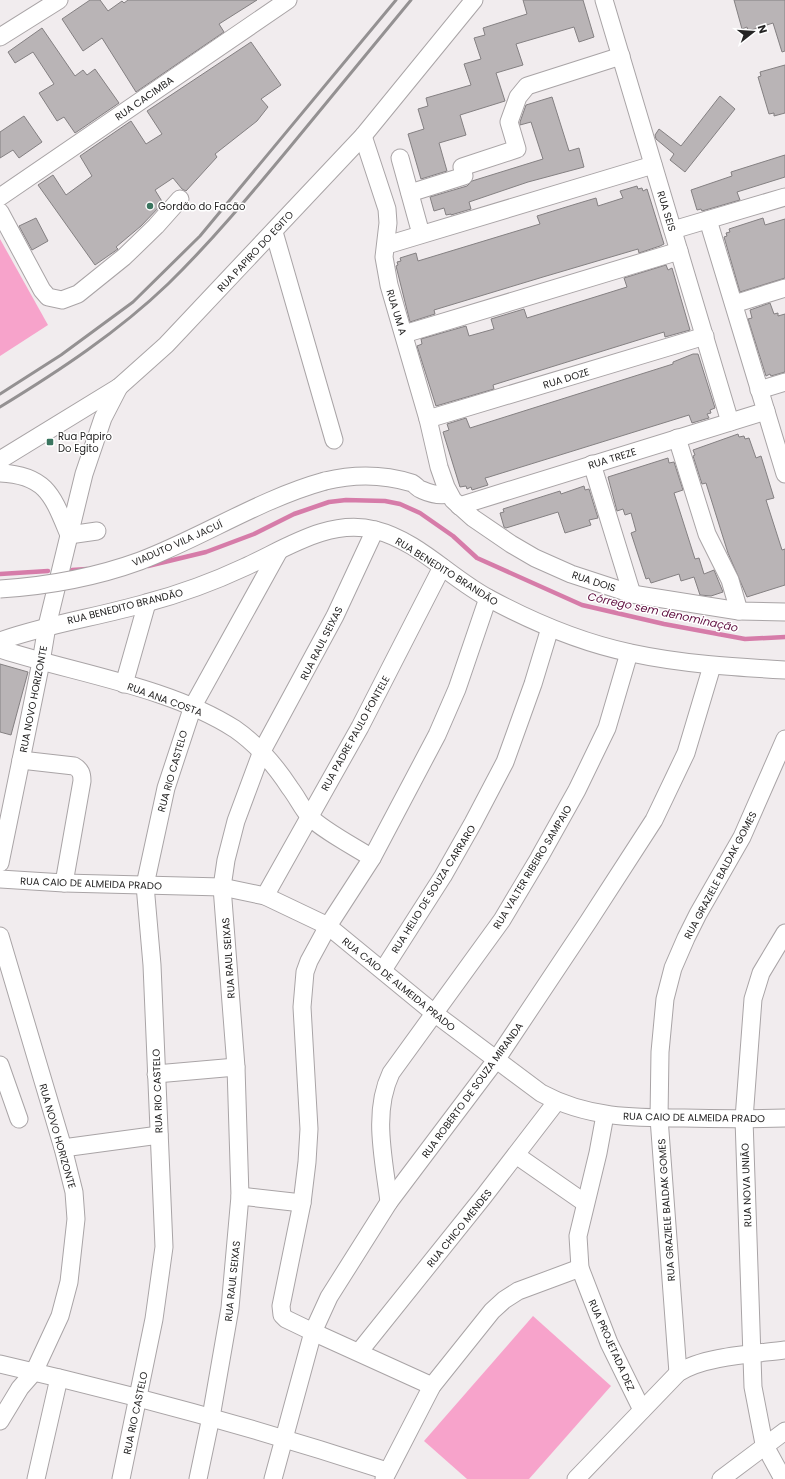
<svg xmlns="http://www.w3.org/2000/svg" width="785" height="1479" viewBox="0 0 785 1479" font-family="Poppins,sans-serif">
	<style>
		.green { fill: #f7a3cb }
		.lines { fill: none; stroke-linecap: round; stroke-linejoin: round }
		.stream { stroke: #d67ca9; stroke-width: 4.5 }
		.building { fill: #b9b4b6; stroke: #848082 }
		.minor-casing { stroke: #a9a4a6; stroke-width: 19 }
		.minor { stroke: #fff; stroke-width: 17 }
		.rail { stroke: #949192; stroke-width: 3 }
		.minor-bridge-casing { stroke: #a9a4a6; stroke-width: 19; stroke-linecap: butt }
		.minor-bridge { stroke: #fff; stroke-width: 17 }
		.poi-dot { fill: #3a755f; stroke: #fff; stroke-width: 1.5 }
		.labels { text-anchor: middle; stroke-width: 3; stroke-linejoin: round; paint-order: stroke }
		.street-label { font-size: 10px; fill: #252424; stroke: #fff }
		.poi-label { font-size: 10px; fill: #252424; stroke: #fff; text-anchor: start }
		.water-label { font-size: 11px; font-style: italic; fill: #5e0c3e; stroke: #fff }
	</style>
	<rect width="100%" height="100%" fill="#f1ecee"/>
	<g class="green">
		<path d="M0,239L48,325L0,356Z"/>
		<path d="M533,1316L611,1386L529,1479H467L424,1441Z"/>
	</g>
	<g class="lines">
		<g class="stream">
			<path d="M148,566L206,552L254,534L294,514L329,502L346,500L385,501L400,504L420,513L453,536L477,558L582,605L664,624L745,639L785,637"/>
			<path d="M72,570L87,569"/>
			<path d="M0,574L48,571"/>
		</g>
	</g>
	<g class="building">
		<path d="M90,0H100L108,11L122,1L124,3L128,0H257L219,24L224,32L136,92L102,38L83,51L62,19Z"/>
		<path d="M523,0H583L594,37L579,42L574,27L516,44L523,65L496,73L505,101L460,115L466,135L439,143L447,171L421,179L408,134L424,129L418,109L428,106L426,98L471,85L464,64L481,59L474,38L485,35L483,28L527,14Z"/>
		<path d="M734,0H785V51L782,52L773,23L748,31L747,27L742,29Z"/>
		<path d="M42,28L75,76L83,70L87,75L95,69L119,103L75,133L64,117L57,121L39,93L54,84L33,52L15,63L8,52Z"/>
		<path d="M251,42L281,85L261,99L268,107L257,121L215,154L217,157L186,191L182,189L173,178L155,190L163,203L141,226L116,247L118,249L95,265L38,185L53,175L66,195L92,176L80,156L131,121L146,144L162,134L147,111Z"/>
		<path d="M785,65V113L774,116V113L769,114L758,77L761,76L760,72Z"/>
		<path d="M720,96L735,109L685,172L670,160L674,154L656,139L655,135L659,129L681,146Z"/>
		<path d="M552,97L569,151L579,148L584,167L528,182L469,202L471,209L451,215V214L446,215L444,208L434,211L430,197L467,186L472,181L543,159L531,122L520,125V122L526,105Z"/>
		<path d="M24,116L42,142L19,158L13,150L0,158V132Z"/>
		<path d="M785,155V177L737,192L740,200L702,211L701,209L697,210L691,190L732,176L731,172Z"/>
		<path d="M637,186L638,189L642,188L643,191L647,189L664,244L660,246L639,253L638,249L543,277L434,310L435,314L410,322L396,266L398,265L397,262L401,261L400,258L416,253L418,261L540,224L537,216L576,204L596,198L598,206L623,198L620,191Z"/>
		<path d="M36,218L48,241L32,250L19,226Z"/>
		<path d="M763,218L765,225L785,219V278L740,292L724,237L727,236L726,233L730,232L729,229Z"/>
		<path d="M666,265L668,270L672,268L690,330L665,337L664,332L493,385L494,389L436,406L417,346L422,344L421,339L466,326L469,336L494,329L491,319L524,309L527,318L595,297L627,287L624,278Z"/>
		<path d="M770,303L774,314L778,313V316L785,314V372L771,376L770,374L766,376L748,319L752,318L750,310Z"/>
		<path d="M693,354H698L715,408L710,410L711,413L707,414L709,418L692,423L689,415L489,477L485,478L488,485L472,490L471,487L467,489L466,486L460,487L443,432L449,430L447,424L466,418L470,428L673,364V362Z"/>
		<path d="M738,434L739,437L744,436L745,439L749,438L756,458L761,456L774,498L766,500L782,550L785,549V585L747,597L728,553L706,483L702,484L693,456L695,455L693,450Z"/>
		<path d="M668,458L669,463L674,462L683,490L674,493L695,559L699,558L704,574L714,570L723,592L711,596L700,595L694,577L681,581L679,574L651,583L649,578L646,579L631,533L636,531L631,513L625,515L623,509L617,511L608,477Z"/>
		<path d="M584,486L585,490L589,489L598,518L589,520L591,525L565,533L558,512L506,528L504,527L500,513L504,512L503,509L560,491L561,494Z"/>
		<path d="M0,664L28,672L11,735L0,732Z"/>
	</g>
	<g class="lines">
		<defs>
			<g id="minor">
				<path d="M604,0L730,422"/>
				<path d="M0,37L59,0"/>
				<path d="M363,136L387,209L388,223L384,257L389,285L428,419L439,467L446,487L453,500L473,518L511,544L535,558L571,574L632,594L739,611L785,612"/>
				<path d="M400,158L421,234"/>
				<path d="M410,193L464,176L462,167L517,149L509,122L518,97L527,86L621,56"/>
				<path d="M0,197L288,0"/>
				<path d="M0,212L42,290L48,297L62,300L78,294L124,257L156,226L180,199"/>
				<path d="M708,220L785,474"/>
				<path d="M673,230L785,197"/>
				<path d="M274,232L334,440"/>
				<path d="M387,245L653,165"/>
				<path d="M734,304L785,288"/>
				<path d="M404,334L679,251"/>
				<path d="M759,390L785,382"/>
				<path d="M428,419L705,336"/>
				<path d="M677,438L707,534L730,580L739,611"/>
				<path d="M0,460L119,387L166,345L363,136L474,0"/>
				<path d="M592,464L632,594"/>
				<path d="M0,473C47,475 53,497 69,535"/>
				<path d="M325,481C354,474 383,474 412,483C416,485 418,489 422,490C431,494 440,496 449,494"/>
				<path d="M459,506L766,411"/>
				<path d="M69,535L97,531"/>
				<path d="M0,641C48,624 98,617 146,603C180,594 213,582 245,567C285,549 329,518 375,530C419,541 451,579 490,599C533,622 583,643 631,653C682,664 733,667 785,670"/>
				<path d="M0,649C74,673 170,687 235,729C258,745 275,765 290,788C297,797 302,808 309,816C322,830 355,847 372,858"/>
				<path d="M124,684L147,603"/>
				<path d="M21,760L74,766C81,770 82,774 82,781L64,883"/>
				<path d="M0,863L41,662L47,626L84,474L103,418L119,387"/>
				<path d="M0,879L64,883L222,887L265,896L328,926L434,1013L541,1093C587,1118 633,1118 684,1118C718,1119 751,1119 785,1118"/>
				<path d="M265,896L360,727L442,567"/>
				<path d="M0,936L63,1148L74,1192L76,1219L69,1282L60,1316L34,1372L20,1388L0,1421"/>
				<path d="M383,970L443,876L473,823L505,762L533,684L550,628"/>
				<path d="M0,1065L19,1119"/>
				<path d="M156,1074L236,1067"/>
				<path d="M605,1115L598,1153L578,1236L580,1268L609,1343L642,1410"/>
				<path d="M63,1148L159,1135"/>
				<path d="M516,1155L585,1203"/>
				<path d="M240,1196L302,1203"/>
				<path d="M389,1202C384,1159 372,1113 391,1073L502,920L539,858L577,790L607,728L629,653"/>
				<path d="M359,1352L484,1196L557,1101"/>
				<path d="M0,1364C131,1394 259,1429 387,1471"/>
				<path d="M678,1373L659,1118L660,1052L665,999L673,968L686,938L698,914L742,837L785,739"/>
				<path d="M432,1386L313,1332L286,1319L282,1315L281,1306L302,1203L307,1162L309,1129L302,1007L305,972L309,961L328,926L372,858L437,735L457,689L488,598"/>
				<path d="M36,1479L59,1378"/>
				<path d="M121,1479L154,1319L164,1247L152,965L145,885L166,788L193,706L279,551"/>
				<path d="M198,1479L211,1417L230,1308L240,1196L236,1067L222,887L226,860L236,821L262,751L335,616L375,530"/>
				<path d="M273,1479L313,1332L329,1297L389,1202L496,1060L588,922L654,820L686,753L712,666"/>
				<path d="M384,1479L432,1386L492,1311L504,1300L518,1291L580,1268"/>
				<path d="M576,1479L678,1373C703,1356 754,1354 785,1350"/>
				<path d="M721,1479L785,1431"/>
				<path d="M783,1479L764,1444L753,1387L744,1119L753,999L761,973L785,933"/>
			</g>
		</defs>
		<use href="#minor" class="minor-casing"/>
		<use href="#minor" class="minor"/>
		<g class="rail">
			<path d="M0,394L61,355L133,302L200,236L396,0"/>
			<path d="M0,407C59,371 118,332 168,284C212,241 251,194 290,147C330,98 371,49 411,0"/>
		</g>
		<defs>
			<path id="minor-bridge" d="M0,589C47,586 96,577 140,561C203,537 260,499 325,481"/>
		</defs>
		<use href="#minor-bridge" class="minor-bridge-casing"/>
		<use href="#minor-bridge" class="minor-bridge"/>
	</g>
	<g class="poi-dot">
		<circle cx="150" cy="206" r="4"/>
		<rect x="46" y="438" width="8" height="8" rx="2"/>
	</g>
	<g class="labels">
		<g class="street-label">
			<text transform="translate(144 98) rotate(-35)" y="4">RUA CACIMBA</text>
			<text transform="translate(667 211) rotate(73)" y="4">RUA SEIS</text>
			<text transform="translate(255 251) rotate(-47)" y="4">RUA PAPIRO DO EGITO</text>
			<text transform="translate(397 312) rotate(73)" y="4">RUA UM A</text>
			<text transform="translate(566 378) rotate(-17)" y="4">RUA DOZE</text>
			<text transform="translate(612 458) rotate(-17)" y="4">RUA TREZE</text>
			<text transform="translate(177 543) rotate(-24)" y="4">VIADUTO VILA JACUÍ</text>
			<text transform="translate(447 571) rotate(32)" y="4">RUA BENEDITO BRANDÃO</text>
			<text transform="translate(594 581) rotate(18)" y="4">RUA DOIS</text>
			<text transform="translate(125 606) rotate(-14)" y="4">RUA BENEDITO BRANDÃO</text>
			<text transform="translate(321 643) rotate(-63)" y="4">RUA RAUL SEIXAS</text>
			<text transform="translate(33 699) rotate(-79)" y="4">RUA NOVO HORIZONTE</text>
			<text transform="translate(165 699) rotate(20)" y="4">RUA ANA COSTA</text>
			<text transform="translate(355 733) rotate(-61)" y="4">RUA PADRE PAULO FONTELE</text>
			<text transform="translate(172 771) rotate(-74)" y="4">RUA RIO CASTELO</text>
			<text transform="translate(532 867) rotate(-59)" y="4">RUA VALTER RIBEIRO SAMPAIO</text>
			<text transform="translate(720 875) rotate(-62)" y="4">RUA GRAZIELE BALDAK GOMES</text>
			<text transform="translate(91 883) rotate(2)" y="4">RUA CAIO DE ALMEIDA PRADO</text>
			<text transform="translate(433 889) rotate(-58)" y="4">RUA HELIO DE SOUZA CARRARO</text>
			<text transform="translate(228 958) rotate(-94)" y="4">RUA RAUL SEIXAS</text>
			<text transform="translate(399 984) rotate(39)" y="4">RUA CAIO DE ALMEIDA PRADO</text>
			<text transform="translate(472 1090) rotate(-54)" y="4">RUA ROBERTO DE SOUZA MIRANDA</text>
			<text transform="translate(157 1091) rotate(-92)" y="4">RUA RIO CASTELO</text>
			<text transform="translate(694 1117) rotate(1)" y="4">RUA CAIO DE ALMEIDA PRADO</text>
			<text transform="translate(58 1136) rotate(74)" y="4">RUA NOVO HORIZONTE</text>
			<text transform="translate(746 1185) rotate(-92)" y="4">RUA NOVA UNIÃO</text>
			<text transform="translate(666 1210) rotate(-94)" y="4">RUA GRAZIELE BALDAK GOMES</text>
			<text transform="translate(459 1228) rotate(-51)" y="4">RUA CHICO MENDES</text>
			<text transform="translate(232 1281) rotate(-84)" y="4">RUA RAUL SEIXAS</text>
			<text transform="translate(612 1345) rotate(66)" y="4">RUA PROJETADA DEZ</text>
			<text transform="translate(135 1413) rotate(-78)" y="4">RUA RIO CASTELO</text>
		</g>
		<g class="poi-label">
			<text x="158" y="210">Gordão do Facão</text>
			<text x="58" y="440">Rua Papiro<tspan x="58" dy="12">Do Egito</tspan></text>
		</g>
		<g class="water-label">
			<text transform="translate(663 612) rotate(12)" y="4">Córrego sem denominação</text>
		</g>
	</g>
	<g transform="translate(753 32) rotate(73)" stroke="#ffffff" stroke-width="3" paint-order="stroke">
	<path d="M0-3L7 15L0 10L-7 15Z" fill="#252424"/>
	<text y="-6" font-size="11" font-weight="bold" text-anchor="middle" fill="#252424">N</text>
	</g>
</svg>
